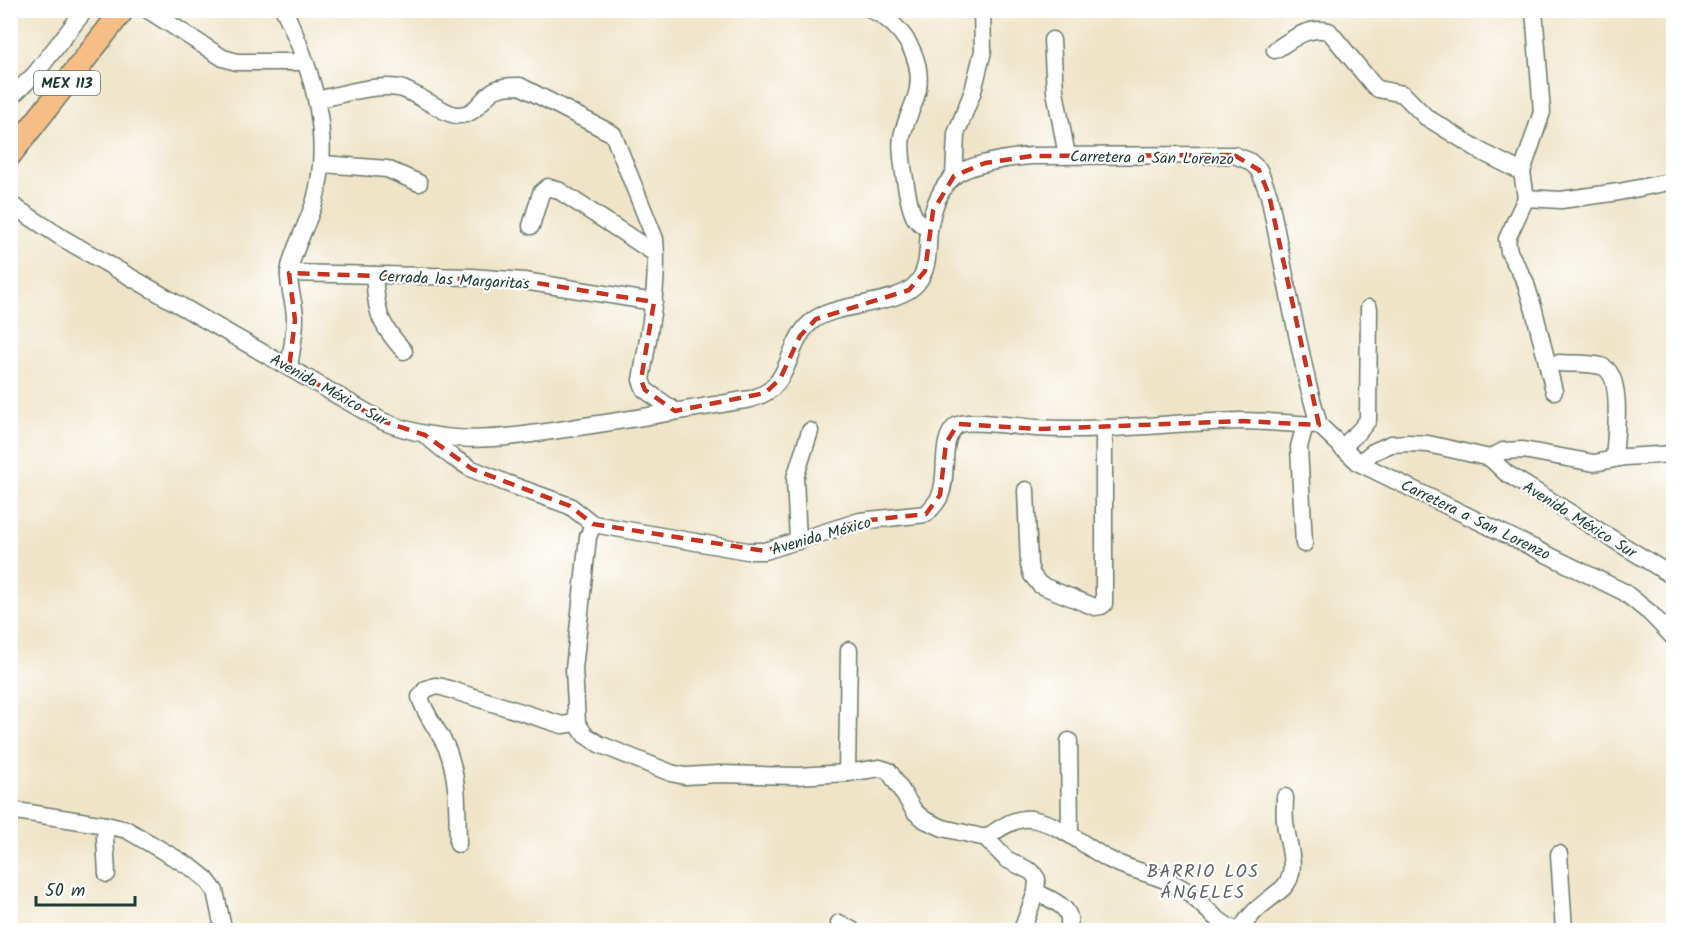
<svg xmlns="http://www.w3.org/2000/svg" width="1684" height="941" viewBox="0 0 1684 941" font-family="Kalam,sans-serif">
	<style>
		.lines { fill: none; stroke-linecap: round; stroke-linejoin: round }
		.minor-casing { stroke: #687768; stroke-width: 19 }
		.major-casing { stroke: #687768; stroke-width: 25 }
		.minor { stroke: #fff; stroke-width: 16 }
		.major { stroke: #f6be86; stroke-width: 22 }
		.marked { fill: none; stroke: #c8321e; stroke-width: 4.5; stroke-dasharray: 12 8; stroke-linejoin: round }
		.labels { text-anchor: middle; stroke-width: 4.5; stroke-linejoin: round; paint-order: stroke }
		.shield { fill: #fff; stroke: #627771; stroke-width: 1.5 }
		.shield-label { font-size: 15px; font-weight: bold; fill: #1f3d34 }
		.street-label { font-size: 16px; fill: #1f3d34; stroke: #fff }
		.neighbourhood-label { font-size: 18px; letter-spacing: 1.5px; fill: #5d6265; stroke: #fff }
	</style>
	<rect width="100%" height="100%" fill="#fff"/>
	<filter id="ink" filterUnits="userSpaceOnUse"><feTurbulence type="fractalNoise" baseFrequency=".0167" numOctaves="2"/><feDisplacementMap in="SourceGraphic" scale="12" xChannelSelector="R" yChannelSelector="G"/><feConvolveMatrix kernelMatrix="1 2 1 2 8 2 1 2 1" color-interpolation-filters="sRGB"/></filter>
	<filter id="wash" filterUnits="userSpaceOnUse"><feTurbulence type="fractalNoise" baseFrequency=".008" numOctaves="4" result="noise"/><feDisplacementMap in="SourceGraphic" scale="24" xChannelSelector="R" yChannelSelector="G"/><feGaussianBlur stdDeviation="1.35" result="paint"/><feColorMatrix in="noise" values="0 0 0 0 0 0 0 0 0 0 0 0 0 0 0 0 0 1.4 0 .05"/><feComposite in="paint" operator="in"/></filter>
	<g filter="url(#wash)">
		<rect width="100%" height="100%" fill="#efe4c8"/>
	</g>
	<g filter="url(#ink)">
		<g class="lines">
			<defs>
				<g id="minor">
					<path d="M148,10L223,58L237,62H305"/>
					<path d="M284,10C312,69 333,135 315,200C309,222 291,253 289,273C288,286 295,304 295,318C295,335 291,352 289,368"/>
					<path d="M872,10C901,24 923,56 918,89C915,105 905,120 902,137C899,150 908,207 915,218C918,223 925,226 929,230"/>
					<path d="M1534,10L1542,112L1522,172L1526,198L1507,239L1509,252L1525,281L1534,310L1554,391"/>
					<path d="M1052,40L1055,91L1067,156"/>
					<path d="M1275,50C1293,39 1307,26 1329,31L1374,86L1378,89L1403,94L1426,117L1484,153L1522,172"/>
					<path d="M10,98L35,74L85,10"/>
					<path d="M317,100C340,95 379,82 403,89C417,94 445,114 456,115C476,116 480,100 493,91C501,86 511,86 520,86L613,134L655,239C659,286 649,333 641,380L645,390L675,411"/>
					<path d="M323,164L387,169L419,183"/>
					<path d="M954,176L956,134L973,91L983,51L982,10"/>
					<path d="M1526,198L1561,200L1619,192L1674,181"/>
					<path d="M10,204L64,239L382,421C454,450 511,437 585,426C640,418 696,408 751,399C759,396 766,394 772,388C792,370 790,336 815,319C842,302 900,305 917,283C930,268 927,249 929,230C932,211 938,190 953,177C967,164 1013,157 1032,156L1234,155L1249,161L1259,170L1269,195L1292,311L1308,385L1319,425L1359,463L1624,592L1650,613L1674,638"/>
					<path d="M531,226L541,193L548,187L558,190L656,254"/>
					<path d="M289,273L472,277L524,281L654,302"/>
					<path d="M374,275C377,314 378,322 404,351"/>
					<path d="M1559,363C1572,364 1589,363 1601,366C1625,373 1615,440 1614,459"/>
					<path d="M425,435L452,457L472,469L506,483L570,506L593,524L747,551H765L860,521L926,514C932,508 937,503 940,496C949,476 939,440 956,426C966,418 1020,427 1036,428C1105,432 1173,422 1241,421C1267,421 1293,424 1319,425"/>
					<path d="M1342,448L1361,429L1368,420L1369,308"/>
					<path d="M1490,458L1506,473L1674,577"/>
					<path d="M1359,463L1373,452L1391,444L1408,443L1428,444L1490,458L1503,451L1523,450L1594,463L1625,457L1674,454"/>
					<path d="M1026,490L1029,565L1032,575L1040,585L1095,607L1101,606L1104,604V428"/>
					<path d="M593,524L588,537L574,669L577,723L585,735L599,744L671,773L685,776L719,774L797,776L847,773L880,768L889,771L915,812L925,820L943,828L986,838C998,829 1015,817 1031,819C1061,824 1083,845 1108,859C1133,872 1162,875 1185,890C1202,903 1215,921 1235,930"/>
					<path d="M798,541L795,478L810,431"/>
					<path d="M1304,544L1299,447L1305,425"/>
					<path d="M1069,741L1070,833"/>
					<path d="M847,773L849,650"/>
					<path d="M10,810L106,825L127,830L192,868L206,879L215,891L223,928L225,930"/>
					<path d="M106,825L105,838L107,874"/>
					<path d="M986,838L1006,859L1032,872L1037,879L1036,892L1022,930"/>
					<path d="M458,844C457,812 459,781 448,751C441,733 425,716 420,697L426,689L435,686L442,687L562,725L577,723"/>
					<path d="M1559,854L1564,930"/>
					<path d="M1036,892C1053,901 1075,907 1068,930"/>
					<path d="M839,923L852,930"/>
					<path d="M1241,930C1251,910 1267,902 1283,888C1301,871 1286,841 1285,821C1284,813 1285,805 1285,797"/>
				</g>
				<path id="major" d="M10,155L123,10"/>
			</defs>
			<use href="#minor" class="minor-casing"/>
			<use href="#major" class="major-casing"/>
			<use href="#minor" class="minor"/>
			<use href="#major" class="major"/>
		</g>
	</g>
	<path class="marked" d="M1234,155L1259,170L1269,195L1319,425L1242,421L1041,429L958,424L946,443L940,495L926,514L860,521L765,551L593,524L570,506L472,469L425,435L382,421L289,368L295,320L289,273L524,281L654,302L641,380L645,390L675,411L765,393L780,379L800,336L816,319L909,290L925,271L933,211L954,176L985,163L1032,156Z"/>
	<g class="labels">
		<rect class="shield" x="34" y="71" width="66" height="24" rx="4.5"/>
		<g class="shield-label">
			<text x="67" y="88">MEX 113</text>
		</g>
		<g class="street-label">
			<text transform="translate(1152 157) rotate(1)" y="6">Carretera a San Lorenzo</text>
			<text transform="translate(454 279) rotate(3)" y="6">Cerrada las Margaritas</text>
			<text transform="translate(329 389) rotate(29)" y="6">Avenida México Sur</text>
			<text transform="translate(1476 519) rotate(26)" y="6">Carretera a San Lorenzo</text>
			<text transform="translate(1580 519) rotate(32)" y="6">Avenida México Sur</text>
			<text transform="translate(821 535) rotate(-16)" y="6">Avenida México</text>
		</g>
		<g class="neighbourhood-label">
			<text x="1203" y="877">BARRIO LOS<tspan x="1203" dy="21">ÁNGELES</tspan></text>
		</g>
	</g>
	<rect width="1684" height="941" fill="none" stroke="#fff" stroke-width="36"/>
	<path d="M36 896v9h99v-9" fill="none" stroke="#1f3d34" stroke-width="3"/>
	<text x="45" y="896" font-size="18" fill="#1f3d34" stroke="#ffffff" stroke-width="4.5" paint-order="stroke">50 m</text>
</svg>
